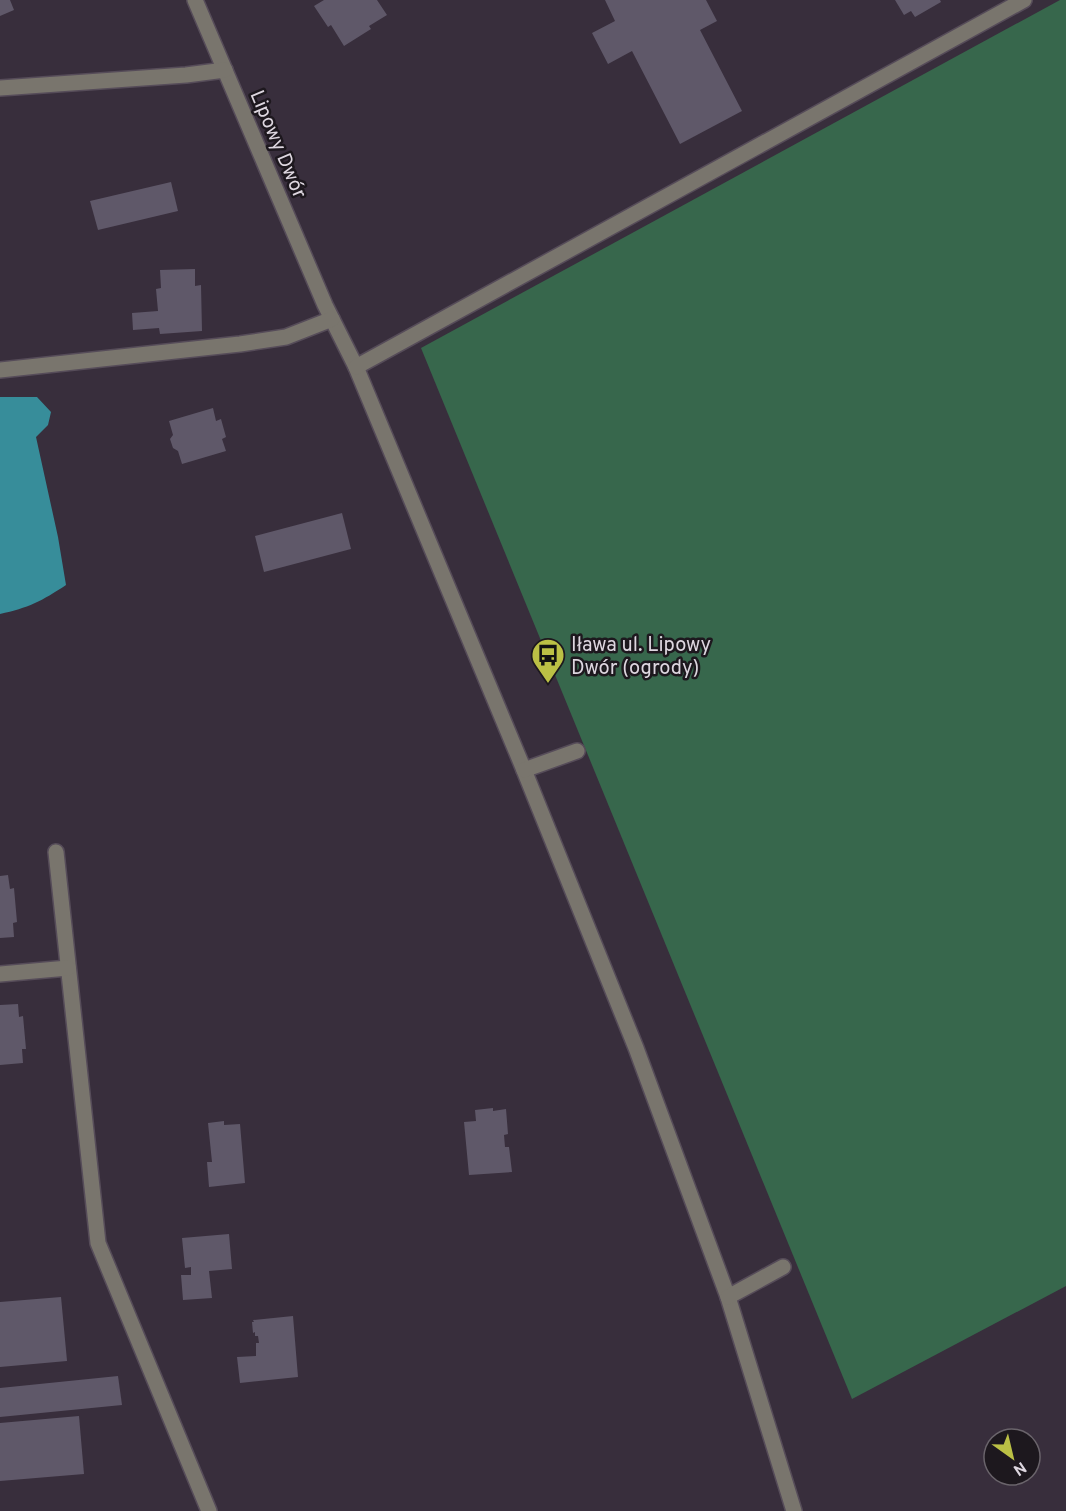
<svg xmlns="http://www.w3.org/2000/svg" width="1066" height="1511" viewBox="0 0 1066 1511" font-family="Overpass,sans-serif">
	<style>
		.green { fill: #37674c }
		.water { fill: #378d9a }
		.building { fill: #5f5869 }
		.lines { fill: none; stroke-linecap: round; stroke-linejoin: round }
		.minor-casing { stroke: #564c59; stroke-width: 18 }
		.minor { stroke: #79756d; stroke-width: 15 }
		.labels { text-anchor: middle; stroke-width: 5; stroke-linejoin: round; paint-order: stroke }
		.street-label { font-size: 20px; fill: #ddd6df; stroke: #1d181e }
		.poi-label { font-size: 20px; fill: #ddd6df; stroke: #1d181e; text-anchor: start }
	</style>
	<rect width="100%" height="100%" fill="#382e3c"/>
	<path class="green" d="M1060,0H1066V1286L852,1399L421,348Z"/>
	<path class="water" d="M0,397H37L51,412L48,425L36,437L58,537L66,585C42,601 28,608 0,614Z"/>
	<g class="building">
		<path d="M0,0H10L14,10L0,16Z"/>
		<path d="M324,0H377L387,15L369,26L371,29L344,46L331,25L328,27L314,6Z"/>
		<path d="M605,0H706L717,21L700,30L742,111L680,144L632,51L608,64L592,33L615,21Z"/>
		<path d="M895,0H940L941,2L915,17L911,11L904,15Z"/>
		<path d="M171,182L178,211L98,230L90,201Z"/>
		<path d="M195,269V286L201,285L202,331L160,334L159,328L133,330L132,313L158,311L156,289L161,288L160,270Z"/>
		<path d="M213,408L216,421L221,419L226,437L222,439L226,451L182,464L178,451L173,448L170,439L173,435L169,421Z"/>
		<path d="M342,513L351,549L264,572L255,536Z"/>
		<path d="M8,875L10,889L14,888L17,922L13,923L14,937L0,938V876Z"/>
		<path d="M18,1004L19,1017L23,1016L26,1049H22L23,1063L0,1065V1005Z"/>
		<path d="M493,1108V1111L506,1109L508,1134L504,1135L505,1147H509L512,1172L469,1175L464,1122L476,1121L475,1110Z"/>
		<path d="M224,1121V1125L240,1124L245,1183L209,1187L207,1162H212L208,1123Z"/>
		<path d="M229,1234L232,1269L209,1271L212,1298L183,1300L181,1275H191V1267L185,1268L182,1238Z"/>
		<path d="M61,1297L67,1361L0,1367V1302Z"/>
		<path d="M293,1316L298,1377L240,1383L237,1357L256,1356V1343H259L258,1336H255V1332L253,1333L252,1322H254L253,1320Z"/>
		<path d="M118,1376L122,1405L0,1417V1388Z"/>
		<path d="M79,1416L84,1474L0,1481V1423Z"/>
	</g>
	<g class="lines">
		<defs>
			<g id="minor">
				<path d="M195,0L325,305L356,367L524,770L636,1048L728,1297L794,1511"/>
				<path d="M0,88L186,75L225,70"/>
				<path d="M356,367L1024,0"/>
				<path d="M0,370L240,344L286,337L332,319"/>
				<path d="M524,770L577,751"/>
				<path d="M56,852L98,1243L209,1511"/>
				<path d="M0,974L68,968"/>
				<path d="M728,1297L783,1267"/>
			</g>
		</defs>
		<use href="#minor" class="minor-casing"/>
		<use href="#minor" class="minor"/>
	</g>
	<defs>
		<symbol id="bus-pin" viewBox="-11 -11 22 30"><path d="M0 17L-7.5 6A9.5 9.5 0 1 1 7.5 6Z" fill="#bbc045" stroke="#1d181e"/><path d="M-5-6H5V4H4V6H2V4H-2V6H-4V4H-5ZM-3.5-4V0h7V-4ZM-3.5 1.2v1.5H-2V1.2ZM2 1.2v1.5H3.5V1.2Z" fill="#111"/></symbol>
	</defs>
	<g fill-rule="evenodd">
		<use href="#bus-pin" x="529" y="636" width="38" height="52"/>
	</g>
	<g class="labels">
		<g class="street-label">
			<text transform="translate(279 144) rotate(67)" y="7">Lipowy Dwór</text>
		</g>
		<g class="poi-label">
			<text x="571" y="651">Iława ul. Lipowy<tspan x="571" dy="23">Dwór (ogrody)</tspan></text>
		</g>
	</g>
	<g transform="translate(1012 1457) rotate(146)"><circle r="28" fill="#1d181e" stroke="#6a646b" stroke-width="1.5"/>
	<path d="M0-4.5L10 22L0 15L-10 22Z" fill="#bbc045"/>
	<text y="-9" font-size="16" font-weight="bold" text-anchor="middle" fill="#ddd6df">N</text>
	</g>
</svg>
